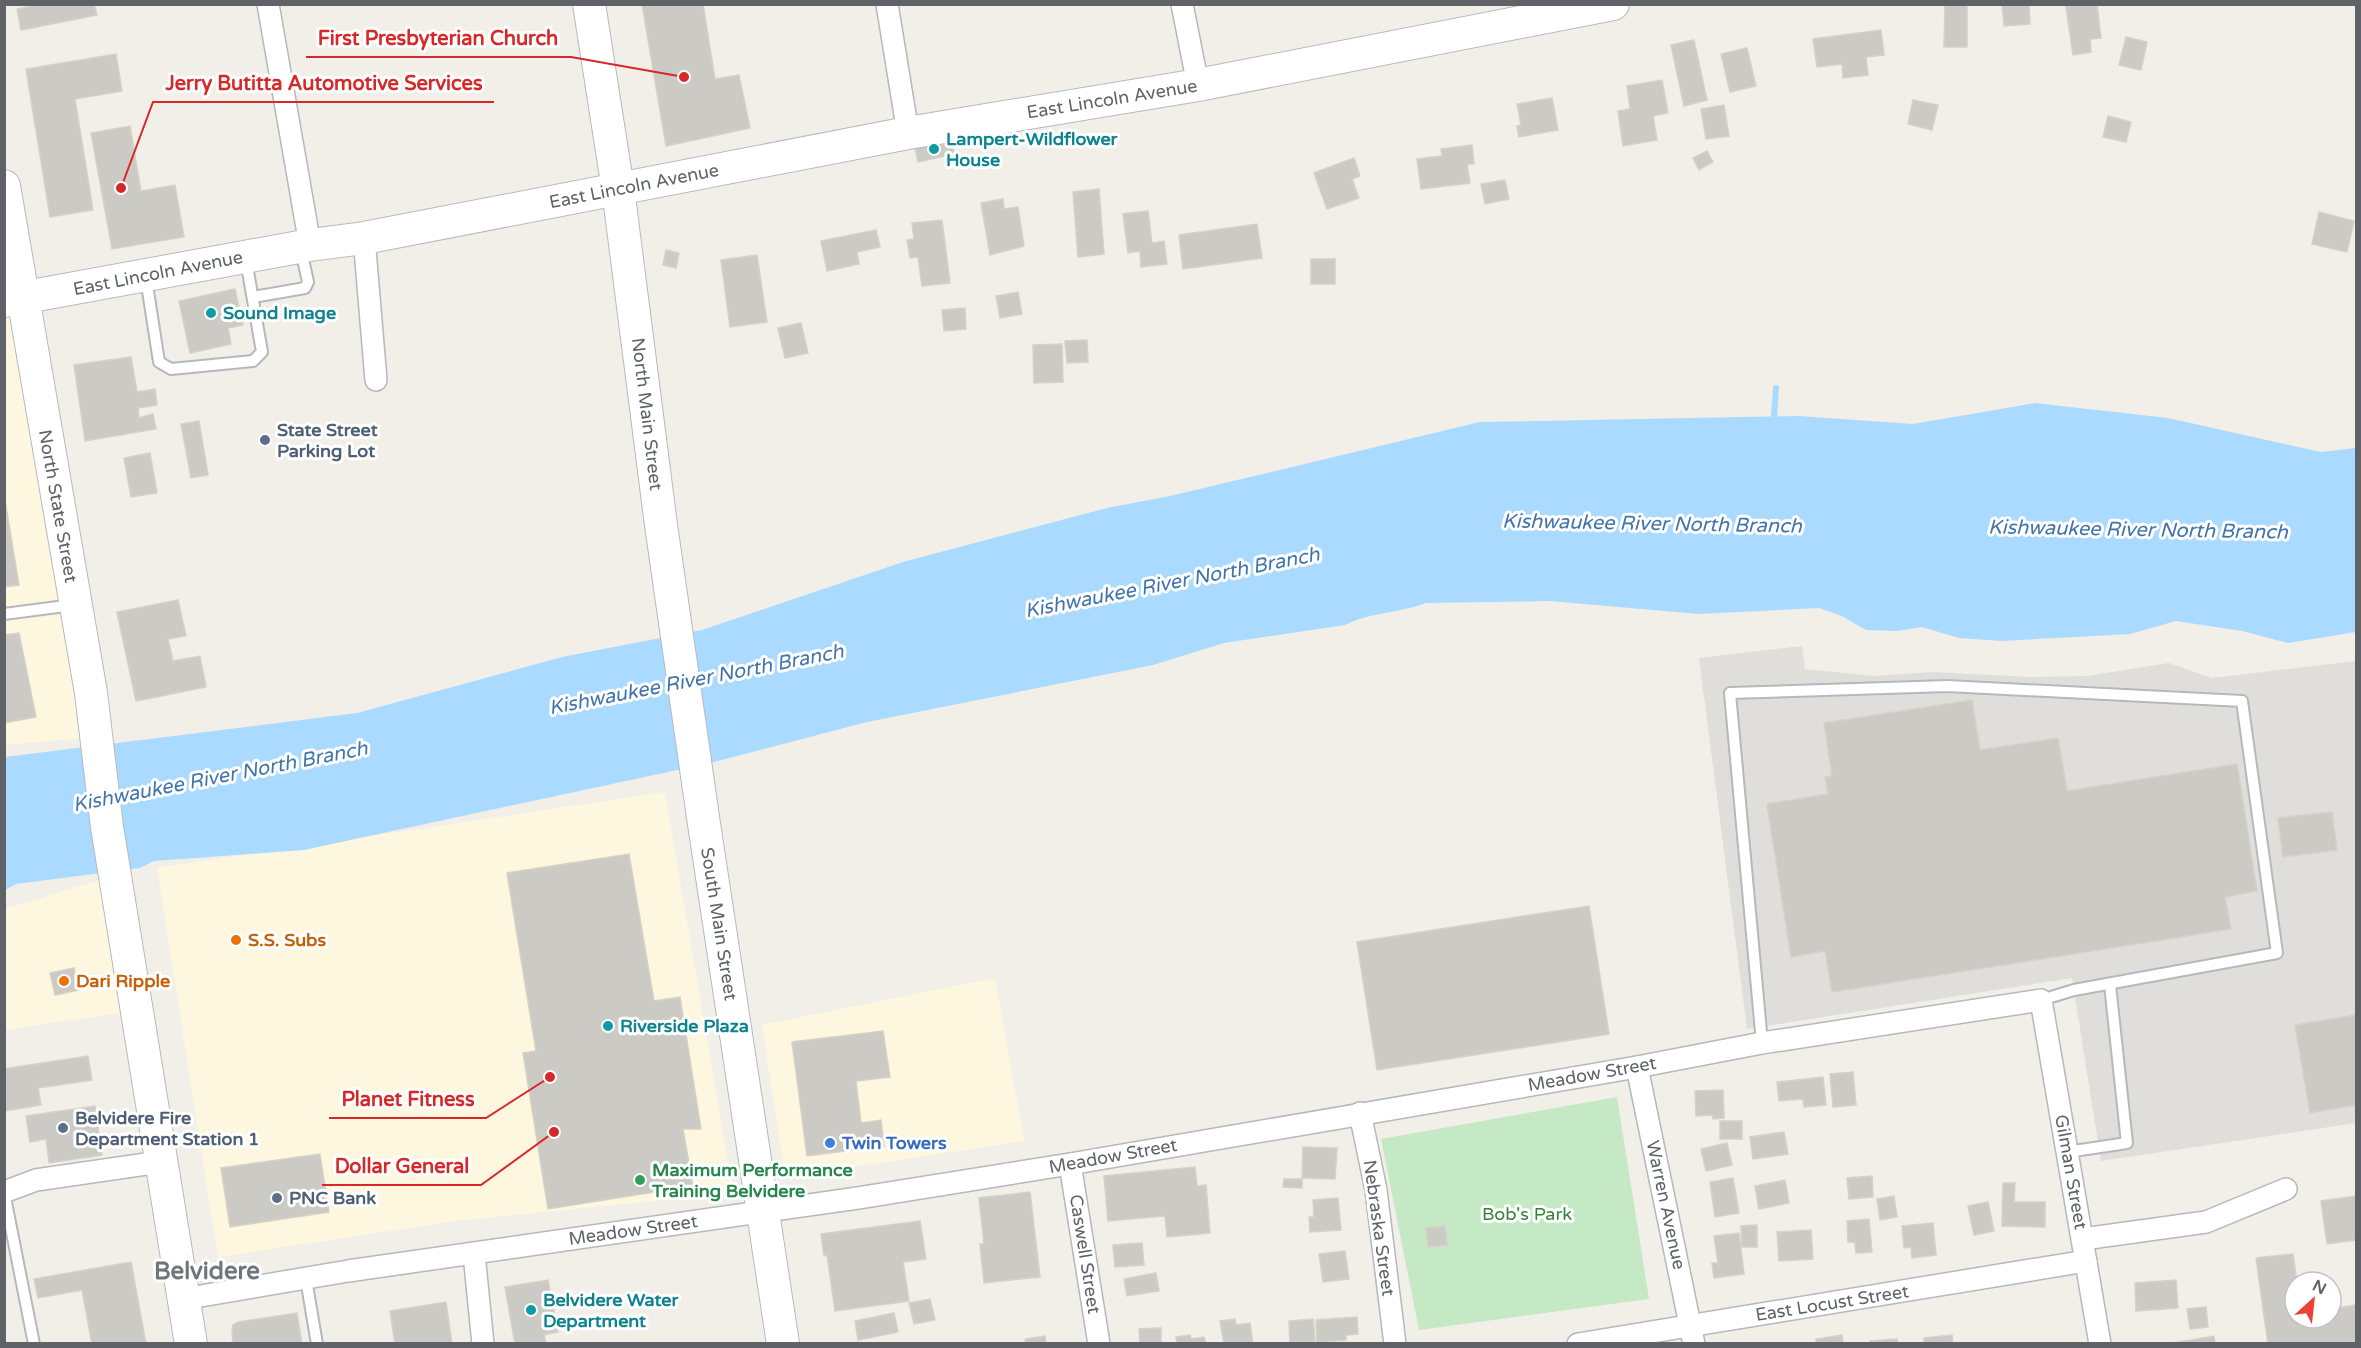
<svg xmlns="http://www.w3.org/2000/svg" width="2361" height="1348" viewBox="0 0 2361 1348" font-family="'Varela Round',sans-serif">
	<style>
		.commercial { fill: #fef7e0 }
		.industrial { fill: #e0deda }
		.green { fill: #c5e8c5 }
		.water { fill: #aadaff }
		.lines { fill: none; stroke-linecap: round; stroke-linejoin: round }
		.stream { stroke: #aadaff; stroke-width: 6 }
		.building { fill: #cccac5; stroke: #d6d1c6; stroke-width: 1.5 }
		.lane-casing { stroke: #b5b8bc; stroke-width: 14 }
		.street-casing { stroke: #b5b8bc; stroke-width: 24 }
		.secondary-casing { stroke: #b6babf; stroke-width: 34 }
		.lane { stroke: #fff; stroke-width: 10 }
		.street { stroke: #fff; stroke-width: 21 }
		.secondary { stroke: #fff; stroke-width: 32 }
		.culture-dot { fill: #0f9aa8; stroke: #fff; stroke-width: 2 }
		.service-dot { fill: #5c6f8a; stroke: #fff; stroke-width: 2 }
		.food-dot { fill: #e8710a; stroke: #fff; stroke-width: 2 }
		.shop-dot { fill: #3f7fe0; stroke: #fff; stroke-width: 2 }
		.leisure-dot { fill: #2e9e5b; stroke: #fff; stroke-width: 2 }
		.labels { text-anchor: middle; stroke-width: 6; stroke-linejoin: round; paint-order: stroke }
		.street-label { font-size: 18px; fill: #5f6368; stroke: #fff }
		.culture-label { font-size: 18px; font-weight: bold; fill: #0d838f; stroke: #fff; text-anchor: start }
		.service-label { font-size: 18px; font-weight: bold; fill: #4e5e75; stroke: #fff; text-anchor: start }
		.food-label { font-size: 18px; font-weight: bold; fill: #c56008; stroke: #fff; text-anchor: start }
		.shop-label { font-size: 18px; font-weight: bold; fill: #366cbe; stroke: #fff; text-anchor: start }
		.leisure-label { font-size: 18px; font-weight: bold; fill: #27864d; stroke: #fff; text-anchor: start }
		.park-label { font-size: 18px; fill: #348238; stroke: #fff }
		.water-label { font-size: 20px; font-style: italic; fill: #4174aa; stroke: #fff }
		.district-label { font-size: 24px; font-weight: bold; fill: #70757a; stroke: #fff }
		.leader { fill: none; stroke: #d62828; stroke-width: 2 }
		.callout-dot { fill: #d62828; stroke: #fff; stroke-width: 2 }
		.callout-label { font-size: 20px; text-anchor: middle; font-weight: bold; fill: #d62828; stroke: #fff; stroke-width: 6; stroke-linejoin: round; paint-order: stroke }
	</style>
	<rect width="100%" height="100%" fill="#f1efe8"/>
	<g class="commercial">
		<path d="M14,312L84,738L5,745L4,313Z"/>
		<path d="M665,792L733,1193L455,1221L218,1257L157,868Z"/>
		<path d="M103,879L126,1012L5,1030V909Z"/>
		<path d="M995,978L1024,1141L785,1177L762,1025Z"/>
	</g>
	<path class="industrial" d="M1802,646L1805,669L1873,676L1934,672L2029,677L2087,676L2169,663L2212,678L2356,661V1123L2101,1161L2072,978L1747,1029L1699,658Z"/>
	<path class="green" d="M1617,1097L1649,1299L1419,1330L1381,1139Z"/>
	<path class="water" d="M2035,403L2168,418L2321,452L2356,448V632L2288,643L2242,631L2176,621L2130,634L2001,641L1959,638L1922,627L1897,631L1866,630L1842,616L1819,608L1699,614L1550,601L1426,603C1400,613 1370,612 1345,625L1224,643L1153,665L867,722L710,763L304,850L154,861L140,868L16,884L5,890V757L357,713L562,657L702,630L903,562L1107,508L1170,496L1480,422L1798,416L1913,424Z"/>
	<g class="lines">
		<path class="stream" d="M1774,416L1776,388"/>
	</g>
	<g class="building">
		<path d="M42,4H94L97,15L21,30L17,9Z"/>
		<path d="M642,4H703L715,79L739,75L750,128L666,146Z"/>
		<path d="M1945,4H1967V47H1944Z"/>
		<path d="M2002,4H2029L2030,24L2004,26Z"/>
		<path d="M2086,4H2097L2101,38L2090,39L2091,52L2073,55L2066,7Z"/>
		<path d="M1881,30L1884,55L1866,57L1868,75L1843,78L1842,64L1817,67L1813,39Z"/>
		<path d="M2126,37L2147,42L2141,70L2119,65Z"/>
		<path d="M1694,40L1707,100L1684,106L1671,45Z"/>
		<path d="M1747,48L1756,86L1730,92L1721,54Z"/>
		<path d="M116,54L122,91L75,99L93,210L50,217L26,69Z"/>
		<path d="M1662,80L1668,113L1653,116L1657,140L1623,146L1618,111L1630,109L1627,86Z"/>
		<path d="M1552,98L1558,130L1519,137L1517,126L1521,125L1517,104Z"/>
		<path d="M1913,100L1938,105L1932,130L1908,124Z"/>
		<path d="M1724,105L1729,136L1706,139L1701,109Z"/>
		<path d="M2108,116L2131,122L2126,142L2103,137Z"/>
		<path d="M130,126L141,191L175,185L184,237L112,249L91,133Z"/>
		<path d="M950,136L954,154L918,162L914,143Z"/>
		<path d="M1472,145L1474,164H1467L1470,183L1421,189L1417,159L1442,156L1441,149Z"/>
		<path d="M1707,151L1713,162L1699,170L1693,158Z"/>
		<path d="M1354,158L1360,176L1352,179L1359,198L1327,209L1314,173Z"/>
		<path d="M1505,180L1509,199L1485,204L1481,184Z"/>
		<path d="M1099,189L1104,254L1078,257L1073,192Z"/>
		<path d="M1003,199L1004,209L1018,207L1024,246L990,255L981,203Z"/>
		<path d="M1148,211L1152,243L1164,241L1167,264L1141,267L1140,251L1128,253L1123,214Z"/>
		<path d="M2319,212L2354,221L2347,252L2312,244Z"/>
		<path d="M942,220L950,283L922,286L918,257L910,258L907,240L914,239L912,223Z"/>
		<path d="M1257,224L1262,258L1183,269L1179,235Z"/>
		<path d="M876,230L880,247L857,252L859,264L827,271L821,241Z"/>
		<path d="M666,250L679,253L676,268L663,265Z"/>
		<path d="M757,255L767,322L730,327L721,260Z"/>
		<rect x="1311" y="259" width="24" height="25"/>
		<path d="M235,289L243,325L228,328L231,344L190,353L179,301Z"/>
		<path d="M1018,292L1022,314L1000,318L996,296Z"/>
		<path d="M965,308L966,329L944,331L942,310Z"/>
		<path d="M801,323L808,353L785,358L778,328Z"/>
		<path d="M1087,340L1088,362L1067,363L1065,341Z"/>
		<path d="M1062,344L1063,382L1034,383L1033,345Z"/>
		<path d="M131,357L137,392L155,389L157,405L138,408L139,418L153,414L156,429L85,441L74,365Z"/>
		<path d="M199,421L208,475L191,478L181,424Z"/>
		<path d="M150,453L157,493L131,497L124,458Z"/>
		<path d="M4,494L19,585L4,587Z"/>
		<path d="M178,600L186,636L168,639L173,661L200,656L206,687L136,701L117,612Z"/>
		<path d="M19,633L36,717L4,723V635Z"/>
		<path d="M1972,700L1980,750L2058,738L2067,791L2237,764L2257,891L2225,897L2231,929L1832,992L1825,951L1791,957L1767,804L1828,794L1825,777L1832,776L1824,723Z"/>
		<path d="M2332,812L2337,850L2283,857L2278,818Z"/>
		<path d="M629,854L654,1001L680,997L701,1129H683L693,1186L548,1209L523,1053L536,1051L507,873Z"/>
		<path d="M1589,906L1609,1034L1377,1070L1357,942Z"/>
		<path d="M74,968L79,990L55,995L50,973Z"/>
		<path d="M2356,1015V1105L2310,1113L2295,1025Z"/>
		<path d="M883,1031L890,1077L856,1081L861,1123L881,1120L884,1146L807,1156L792,1042Z"/>
		<path d="M88,1056L92,1080L38,1088L41,1105L4,1111V1069Z"/>
		<path d="M1853,1072L1856,1105L1833,1107L1830,1074Z"/>
		<path d="M1823,1077L1826,1105L1804,1107L1803,1099L1779,1101L1777,1082Z"/>
		<path d="M1723,1090L1724,1118L1713,1119L1712,1115L1696,1116L1695,1091Z"/>
		<path d="M95,1106L102,1155L49,1163L46,1139L30,1142L26,1116Z"/>
		<rect x="1720" y="1121" width="22" height="18"/>
		<path d="M1784,1132L1788,1154L1753,1159L1750,1137Z"/>
		<path d="M1727,1143L1732,1165L1706,1171L1701,1149Z"/>
		<path d="M1303,1147L1337,1148L1335,1179L1302,1178Z"/>
		<path d="M320,1154L329,1212L230,1227L221,1168Z"/>
		<path d="M1195,1167L1197,1186L1206,1185L1210,1233L1167,1237L1165,1216L1108,1221L1104,1176Z"/>
		<path d="M1872,1176L1873,1197L1849,1199L1847,1178Z"/>
		<path d="M1733,1178L1739,1213L1715,1217L1710,1182Z"/>
		<path d="M1284,1179H1302V1188L1283,1187Z"/>
		<path d="M1785,1180L1789,1203L1759,1209L1755,1186Z"/>
		<path d="M2003,1183H2015L2014,1202H2045V1227L2002,1226Z"/>
		<path d="M1030,1192L1040,1277L984,1283L980,1244H984L979,1198Z"/>
		<path d="M1894,1196L1897,1217L1880,1220L1877,1199Z"/>
		<path d="M2356,1196V1240L2327,1244L2321,1201Z"/>
		<path d="M1338,1198L1341,1230L1310,1232L1309,1217H1314L1313,1200Z"/>
		<path d="M1988,1202L1994,1231L1974,1235L1968,1206Z"/>
		<path d="M1869,1219L1872,1252L1856,1253L1855,1242H1848L1847,1221Z"/>
		<path d="M920,1221L926,1259L903,1262L909,1301L835,1311L827,1255L824,1256L821,1234Z"/>
		<path d="M1933,1223L1936,1255L1912,1258L1911,1247L1904,1248L1902,1226Z"/>
		<path d="M1757,1225V1247H1742L1741,1226Z"/>
		<path d="M1445,1226L1447,1245L1428,1247L1426,1228Z"/>
		<path d="M1811,1230L1813,1259L1779,1261L1777,1232Z"/>
		<path d="M1739,1233L1744,1274L1714,1278L1712,1263H1718L1714,1236Z"/>
		<path d="M1142,1243L1144,1265L1115,1267L1113,1245Z"/>
		<path d="M1345,1251L1349,1279L1323,1282L1319,1254Z"/>
		<path d="M2293,1254L2297,1282H2295V1318H2331V1309L2356,1305V1344H2268L2256,1258Z"/>
		<path d="M131,1262L146,1344H92L82,1290L38,1298L34,1279Z"/>
		<path d="M1156,1273L1159,1291L1127,1296L1124,1279Z"/>
		<path d="M548,1280L558,1332L544,1335L546,1344H515L505,1287Z"/>
		<path d="M2176,1280L2178,1308L2136,1311L2135,1283Z"/>
		<path d="M930,1299L935,1320L914,1324L909,1303Z"/>
		<path d="M446,1302L452,1344H395L390,1311Z"/>
		<path d="M2206,1307L2208,1327L2190,1329L2187,1309Z"/>
		<path d="M297,1313L302,1344H233L232,1332L233,1325L238,1322Z"/>
		<path d="M894,1313L898,1332L858,1340L855,1321Z"/>
		<path d="M1357,1317L1358,1334L1346,1335V1340L1317,1342L1316,1320Z"/>
		<path d="M1235,1319L1236,1325L1250,1323L1253,1344H1224L1220,1321Z"/>
		<path d="M1313,1319L1315,1341L1290,1343L1289,1321Z"/>
		<path d="M1161,1328V1344H1140L1139,1329Z"/>
		<path d="M1190,1335L1191,1339L1204,1337L1206,1344H1177L1176,1337Z"/>
		<path d="M1842,1335L1843,1344H1817L1816,1339Z"/>
		<path d="M1952,1335L1953,1344H1924V1338Z"/>
		<path d="M1045,1336L1046,1344H1026L1025,1339Z"/>
		<path d="M2214,1336L2215,1344H2167Z"/>
		<path d="M1897,1339L1898,1344H1871L1870,1341Z"/>
	</g>
	<g class="lines">
		<defs>
			<g id="lane">
				<path d="M146,278L159,362L171,369L253,361L262,352L246,260"/>
				<path d="M253,297L305,288L308,282L301,250"/>
				<path d="M4,614L73,605"/>
				<path d="M1762,1043L1730,693L1947,686L2242,701L2277,953L2074,990L2041,1000"/>
				<path d="M2067,1152L2127,1143L2110,985"/>
				<path d="M4,1192L34,1344"/>
				<path d="M306,1279L317,1344"/>
			</g>
			<g id="street">
				<path d="M268,4L310,245"/>
				<path d="M887,4L908,133"/>
				<path d="M1182,4L1198,85"/>
				<path d="M364,238L376,380"/>
				<path d="M1637,1067L1694,1344"/>
				<path d="M1360,1113L1376,1190L1395,1344"/>
				<path d="M1070,1164L1099,1344"/>
				<path d="M4,1192L36,1180L160,1162"/>
				<path d="M2083,1239L2206,1222L2286,1189"/>
				<path d="M474,1254L483,1344"/>
				<path d="M183,1299L348,1271L858,1198L1070,1164L1637,1067L1762,1043L2041,1000L2100,1344"/>
				<path d="M1578,1344L2086,1261"/>
			</g>
			<g id="secondary">
				<path d="M589,4L618,189L661,525L704,824L783,1344"/>
				<path d="M4,186L91,693L107,827L191,1344"/>
				<path d="M4,301L310,245L364,238L908,133L1198,85L1613,4"/>
			</g>
		</defs>
		<use href="#lane" class="lane-casing"/>
		<use href="#street" class="street-casing"/>
		<use href="#secondary" class="secondary-casing"/>
		<use href="#lane" class="lane"/>
		<use href="#street" class="street"/>
		<use href="#secondary" class="secondary"/>
	</g>
	<g class="culture-dot">
		<circle cx="934" cy="149" r="6"/>
		<circle cx="211" cy="313" r="6"/>
		<circle cx="608" cy="1026" r="6"/>
		<circle cx="531" cy="1310" r="6"/>
	</g>
	<g class="service-dot">
		<circle cx="265" cy="440" r="6"/>
		<circle cx="63" cy="1128" r="6"/>
		<circle cx="277" cy="1198" r="6"/>
	</g>
	<g class="food-dot">
		<circle cx="236" cy="940" r="6"/>
		<circle cx="64" cy="981" r="6"/>
	</g>
	<circle class="shop-dot" cx="830" cy="1143" r="6"/>
	<circle class="leisure-dot" cx="640" cy="1180" r="6"/>
	<g class="labels">
		<g class="street-label">
			<text transform="translate(1112 99) rotate(-9)" y="6">East Lincoln Avenue</text>
			<text transform="translate(634 186) rotate(-11)" y="6">East Lincoln Avenue</text>
			<text transform="translate(158 273) rotate(-11)" y="6">East Lincoln Avenue</text>
			<text transform="translate(647 414) rotate(83)" y="6">North Main Street</text>
			<text transform="translate(58 506) rotate(80)" y="6">North State Street</text>
			<text transform="translate(719 924) rotate(81)" y="6">South Main Street</text>
			<text transform="translate(1592 1074) rotate(-10)" y="6">Meadow Street</text>
			<text transform="translate(1113 1156) rotate(-10)" y="6">Meadow Street</text>
			<text transform="translate(2071 1172) rotate(80)" y="6">Gilman Street</text>
			<text transform="translate(1666 1205) rotate(78)" y="6">Warren Avenue</text>
			<text transform="translate(1379 1228) rotate(82)" y="6">Nebraska Street</text>
			<text transform="translate(633 1230) rotate(-8)" y="6">Meadow Street</text>
			<text transform="translate(1085 1254) rotate(81)" y="6">Caswell Street</text>
			<text transform="translate(1832 1303) rotate(-9)" y="6">East Locust Street</text>
		</g>
		<g class="culture-label">
			<text x="946" y="145">Lampert-Wildflower<tspan x="946" dy="21">House</tspan></text>
			<text x="223" y="319">Sound Image</text>
			<text x="620" y="1032">Riverside Plaza</text>
			<text x="543" y="1306">Belvidere Water<tspan x="543" dy="21">Department</tspan></text>
		</g>
		<g class="service-label">
			<text x="277" y="436">State Street<tspan x="277" dy="21">Parking Lot</tspan></text>
			<text x="75" y="1124">Belvidere Fire<tspan x="75" dy="21">Department Station 1</tspan></text>
			<text x="289" y="1204">PNC Bank</text>
		</g>
		<g class="food-label">
			<text x="248" y="946">S.S. Subs</text>
			<text x="76" y="987">Dari Ripple</text>
		</g>
		<g class="shop-label">
			<text x="842" y="1149">Twin Towers</text>
		</g>
		<g class="leisure-label">
			<text x="652" y="1176">Maximum Performance<tspan x="652" dy="21">Training Belvidere</tspan></text>
		</g>
		<g class="park-label">
			<text x="1527" y="1220">Bob's Park</text>
		</g>
		<g class="water-label">
			<text transform="translate(1652 523) rotate(1)" y="7">Kishwaukee River North Branch</text>
			<text transform="translate(2138 529) rotate(1)" y="7">Kishwaukee River North Branch</text>
			<text transform="translate(1172 582) rotate(-11)" y="7">Kishwaukee River North Branch</text>
			<text transform="translate(696 679) rotate(-11)" y="7">Kishwaukee River North Branch</text>
			<text transform="translate(220 776) rotate(-11)" y="7">Kishwaukee River North Branch</text>
		</g>
		<g class="district-label">
			<text x="207" y="1279">Belvidere</text>
		</g>
	</g>
	<path class="leader" d="M684 77L571 57H306M121 188L153 102H494M550 1077L486 1118H329M554 1132L481 1185H322"/>
	<g class="callout-dot">
		<circle cx="684" cy="77" r="6"/>
		<circle cx="121" cy="188" r="6"/>
		<circle cx="550" cy="1077" r="6"/>
		<circle cx="554" cy="1132" r="6"/>
	</g>
	<g class="callout-label">
		<text x="438" y="45">First Presbyterian Church</text>
		<text x="324" y="90">Jerry Butitta Automotive Services</text>
		<text x="408" y="1106">Planet Fitness</text>
		<text x="402" y="1173">Dollar General</text>
	</g>
	<rect width="2361" height="1348" fill="none" stroke="#5f6368" stroke-width="12"/>
	<g transform="translate(2313 1300) rotate(27)"><circle r="28" fill="#ffffff" stroke="#bfc1c3" stroke-width="1.5"/>
	<path d="M0-4.5L10 22L0 15L-10 22Z" fill="#ea4335"/>
	<text y="-9" font-size="16" font-weight="bold" text-anchor="middle" fill="#5f6368">N</text>
	</g>
</svg>
